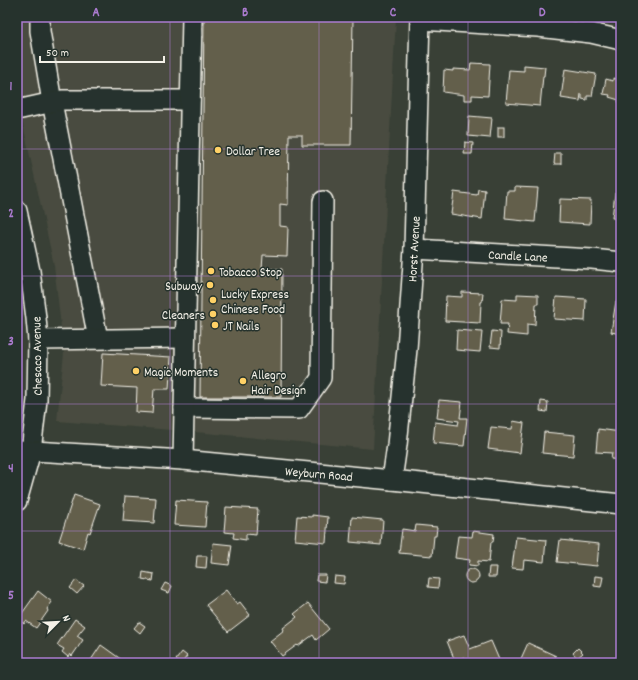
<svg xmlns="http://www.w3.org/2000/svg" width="638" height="680" viewBox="0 0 638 680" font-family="Dekko,sans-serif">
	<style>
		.built { fill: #494c40 }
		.building { fill: #645f4c; stroke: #f4f1e8 }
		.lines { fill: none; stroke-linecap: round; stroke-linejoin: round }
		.minor-casing { stroke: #f4f1e8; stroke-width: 22 }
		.minor { stroke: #26332d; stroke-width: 19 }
		.grid { fill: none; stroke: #ab7bcf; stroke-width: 1; stroke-opacity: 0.55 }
		.poi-dot { fill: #ffd166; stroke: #26332d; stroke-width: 1.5 }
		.labels { text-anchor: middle; stroke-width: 3; stroke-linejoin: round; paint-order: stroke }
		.poi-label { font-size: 13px; fill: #f4f1e8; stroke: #26332d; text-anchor: start }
		.street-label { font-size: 13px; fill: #f4f1e8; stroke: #26332d }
		.neatline { fill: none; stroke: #ab7bcf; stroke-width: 1.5 }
		.grid-label { font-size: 13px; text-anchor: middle; font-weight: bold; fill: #ab7bcf }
	</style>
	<rect width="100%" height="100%" fill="#394036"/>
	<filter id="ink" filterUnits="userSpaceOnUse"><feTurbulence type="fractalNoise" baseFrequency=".025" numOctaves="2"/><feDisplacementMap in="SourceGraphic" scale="8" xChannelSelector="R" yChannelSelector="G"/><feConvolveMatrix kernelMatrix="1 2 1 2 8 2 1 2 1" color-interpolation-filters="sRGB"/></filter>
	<g filter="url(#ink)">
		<path class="built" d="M17,17H396L373,449L185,431L57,421L64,353L54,265L17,97Z"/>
		<g class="building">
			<path d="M204,17H353L351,145H302V135H289L288,205L280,204V226L288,227L287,256L263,255L262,269H282L281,397H200Z"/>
			<path d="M471,63L490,64L488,96L472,95V100H464V95L443,92L444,70L453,71V69L470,70Z"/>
			<path d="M524,65L545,67L544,76H543L540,106L506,103L509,70L524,71Z"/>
			<path d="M565,69L596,74L592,96H587V100L582,99V95L581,94L580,101L561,98Z"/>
			<path d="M613,78L621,80V103L618,102L619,100L609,97L610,95L603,94L606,79L613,81Z"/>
			<path d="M469,116L492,118L490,138L468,136Z"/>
			<rect x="498" y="127" width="6" height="10"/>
			<path d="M465,142L473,143L472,154H464Z"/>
			<path d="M555,153H561V164H554Z"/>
			<path d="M515,187L538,188L535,222L505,219L507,191H515Z"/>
			<path d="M478,189L485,190L482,219L451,214L454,192L477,195Z"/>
			<path d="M615,193L621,194V219L612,218Z"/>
			<path d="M560,199L591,200L590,224L559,222Z"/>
			<path d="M462,292L483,293L482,302H481L480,323L445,321L446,296L462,297Z"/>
			<path d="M517,294L538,295V304H536L535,325L527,324V336L507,334L508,324H500L502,299L517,300Z"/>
			<path d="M556,297L586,299L585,321L554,319Z"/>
			<path d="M616,301L621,302V334L611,332Z"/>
			<path d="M457,330L482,332L480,352L456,350Z"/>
			<path d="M492,331L501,332L500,348L490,347Z"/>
			<path d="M103,353L171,357L169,389H154L152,413L136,412L137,388L101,386Z"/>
			<path d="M439,400L462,402L460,418H467L464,446L433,443L435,422L458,425L459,421L437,418Z"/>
			<path d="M541,401L548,402L547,412L540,411Z"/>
			<path d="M513,421L524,423L520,453L488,449L491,427L512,429Z"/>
			<path d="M598,429L621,432V460L611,459L612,453L596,452Z"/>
			<path d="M544,432L575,435L573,456L542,453Z"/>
			<path d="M74,495L100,504L90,533L88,532L83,549L59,541Z"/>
			<path d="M125,496L156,498L154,523L123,521Z"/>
			<path d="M176,500L207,502L205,527L174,525Z"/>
			<path d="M226,507L258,509L256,535L246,534V540L233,538L234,533L224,532Z"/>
			<path d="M312,515L328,517L326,543L295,540L297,516L312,517Z"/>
			<path d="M352,517L383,520L381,545L350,542Z"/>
			<path d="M416,525L437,527L436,536H434L432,556L399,553L402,529L415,531Z"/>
			<path d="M473,531L494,534L493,542H491L489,562L478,561V566L469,565L470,560L455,558L458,536L472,537Z"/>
			<path d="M516,537L546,540L544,562L524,560L523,569L512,568Z"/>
			<path d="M560,540L599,544L597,566L557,562Z"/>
			<path d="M213,543L232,545L229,565L211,563Z"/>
			<path d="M197,556H207L206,568L196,567Z"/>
			<path d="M489,567H497L496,577H488Z"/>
			<circle cx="472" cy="576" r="7"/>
			<path d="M143,572L154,574L153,581L142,579Z"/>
			<path d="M317,575H326L325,582L316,581Z"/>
			<path d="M335,576L345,577L344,584L334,583Z"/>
			<path d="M595,576L603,577L601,587L594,586Z"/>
			<path d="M429,578L439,579L438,588L428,587Z"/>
			<path d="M76,580L84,586L77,594L70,588Z"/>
			<path d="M165,583L172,586L169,593L161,590Z"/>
			<path d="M226,590L237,604L240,602L250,615L228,632L206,605Z"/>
			<path d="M38,591L52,602L47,609L48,611L36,628L26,621L24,624L18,619Z"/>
			<path d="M308,603L329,629L316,640L313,635L298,646L297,645L282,656L270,641L284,630L283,628L297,617L294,614Z"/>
			<path d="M75,619L85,626L77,636L83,640L72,656L70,654L68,657L62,652L64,649L57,645Z"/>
			<path d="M139,622L145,626L140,633L134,628Z"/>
			<path d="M464,635L470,649L491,641L500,662L498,663H466L464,657L455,661L447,641Z"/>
			<path d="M528,643L556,656L553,663H519Z"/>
			<path d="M101,645L122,660L119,663H89Z"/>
			<path d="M578,648L583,653L577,658L573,653Z"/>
			<path d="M182,652L187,656L182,663H180L176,660Z"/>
		</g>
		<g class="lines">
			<defs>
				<g id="minor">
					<path d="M40,17V31L52,102L98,339"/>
					<path d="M420,20L538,27L591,33L621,40"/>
					<path d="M17,110L62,100H190"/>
					<path d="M17,211L30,271L36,318L38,340L37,400L31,451L17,501"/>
					<path d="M414,249L592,259L621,262"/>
					<path d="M38,340L185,338"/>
					<path d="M184,408L299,409L321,378L323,201"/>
					<path d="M17,450L183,460L392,480L621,504"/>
					<path d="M183,460L192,17"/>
					<path d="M392,480L397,445L407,349L414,249L420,17"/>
				</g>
			</defs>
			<use href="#minor" class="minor-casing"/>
			<use href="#minor" class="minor"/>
		</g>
	</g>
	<path class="grid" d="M170,17V663M319,17V663M468,17V663M17,149H621M17,276H621M17,404H621M17,531H621"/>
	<g class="poi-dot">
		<circle cx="218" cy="150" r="4"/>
		<circle cx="211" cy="271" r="4"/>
		<circle cx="210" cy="285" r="4"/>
		<circle cx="213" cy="300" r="4"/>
		<circle cx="213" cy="314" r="4"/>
		<circle cx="215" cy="325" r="4"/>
		<circle cx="136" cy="371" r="4"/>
		<circle cx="243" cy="381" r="4"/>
	</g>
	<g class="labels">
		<g class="poi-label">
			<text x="226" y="155">Dollar Tree</text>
			<text x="219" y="276">Tobacco Stop</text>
			<text x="202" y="290" text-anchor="end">Subway</text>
			<text x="221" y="298">Lucky Express<tspan x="221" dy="15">Chinese Food</tspan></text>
			<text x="205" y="319" text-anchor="end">Cleaners</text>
			<text x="223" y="330">JT Nails</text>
			<text x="144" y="376">Magic Moments</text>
			<text x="251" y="379">Allegro<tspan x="251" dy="15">Hair Design</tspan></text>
		</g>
		<g class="street-label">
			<text transform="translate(413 249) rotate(-87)" y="5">Horst Avenue</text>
			<text transform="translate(518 255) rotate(3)" y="5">Candle Lane</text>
			<text transform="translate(36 356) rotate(-91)" y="5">Chesaco Avenue</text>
			<text transform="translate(319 473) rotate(5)" y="5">Weyburn Road</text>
		</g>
	</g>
	<rect width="638" height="680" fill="none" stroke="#26332d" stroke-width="44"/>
	<g transform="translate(58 622) rotate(66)" stroke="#26332d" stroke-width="3" paint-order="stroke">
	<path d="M0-3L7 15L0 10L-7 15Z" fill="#f4f1e8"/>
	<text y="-6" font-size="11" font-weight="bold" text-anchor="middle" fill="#f4f1e8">N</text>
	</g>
	<path d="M40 56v6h124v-6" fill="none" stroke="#f4f1e8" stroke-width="2"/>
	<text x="46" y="56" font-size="12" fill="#f4f1e8" stroke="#26332d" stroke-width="3" paint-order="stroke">50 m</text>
	<rect x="22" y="22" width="594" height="636" class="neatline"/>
	<g class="grid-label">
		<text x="96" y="16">A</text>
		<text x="245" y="16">B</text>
		<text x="393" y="16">C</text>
		<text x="542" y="16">D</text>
		<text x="11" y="90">1</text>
		<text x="11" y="217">2</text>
		<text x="11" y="345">3</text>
		<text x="11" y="472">4</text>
		<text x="11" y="599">5</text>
	</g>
</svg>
